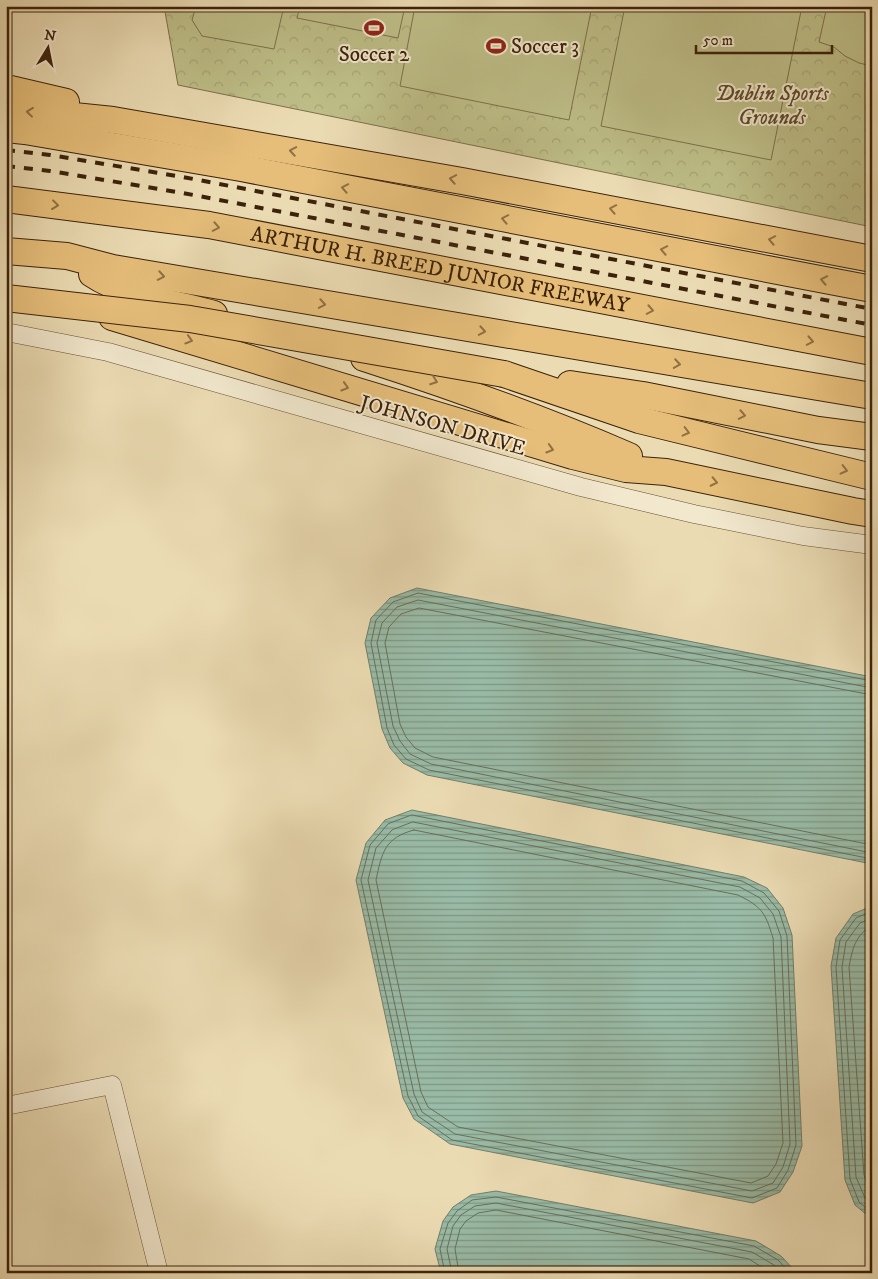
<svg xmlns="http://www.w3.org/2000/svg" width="878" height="1279" viewBox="0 0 878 1279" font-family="'IM FELL DW Pica',serif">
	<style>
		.forest { fill: url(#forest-crowns); stroke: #7d7049 }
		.pitch { fill: #bebe88; stroke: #7d7049 }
		.water { fill: url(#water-rules); stroke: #747e69 }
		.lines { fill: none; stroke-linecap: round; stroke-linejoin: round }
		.shore { stroke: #6a6f59; stroke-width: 1 }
		.minor-casing { stroke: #685034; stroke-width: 19 }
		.highway-casing { stroke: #3c220a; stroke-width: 28 }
		.minor { stroke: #f2e8ce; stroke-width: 18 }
		.highway { stroke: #e6be7a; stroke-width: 26 }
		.rail { stroke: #3c220a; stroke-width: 4; stroke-dasharray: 9 9; stroke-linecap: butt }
		.highway-bridge-casing { stroke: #3c220a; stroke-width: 28; stroke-linecap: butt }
		.highway-bridge { stroke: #e6be7a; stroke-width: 26 }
		.oneway { stroke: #917042 }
		.labels { text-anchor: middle; stroke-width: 4; stroke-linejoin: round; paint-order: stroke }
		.poi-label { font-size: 21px; fill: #3c220a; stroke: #f2e8ce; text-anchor: start }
		.park-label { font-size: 21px; font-style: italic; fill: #5c492a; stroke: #f2e8ce }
		.street-label { font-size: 21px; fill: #3c220a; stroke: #f2e8ce }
	</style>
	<defs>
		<pattern id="forest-crowns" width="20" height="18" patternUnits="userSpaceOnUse" patternTransform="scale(1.25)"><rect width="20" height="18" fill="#bebe88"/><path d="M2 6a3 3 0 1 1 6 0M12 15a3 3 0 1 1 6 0" fill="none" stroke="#a4a374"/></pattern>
		<pattern id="water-rules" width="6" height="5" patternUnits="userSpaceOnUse" patternTransform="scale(1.25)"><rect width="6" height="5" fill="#99bca8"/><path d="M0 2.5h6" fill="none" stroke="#7e9887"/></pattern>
	</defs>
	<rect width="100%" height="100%" fill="#ebdbb3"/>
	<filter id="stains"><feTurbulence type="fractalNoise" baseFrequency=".004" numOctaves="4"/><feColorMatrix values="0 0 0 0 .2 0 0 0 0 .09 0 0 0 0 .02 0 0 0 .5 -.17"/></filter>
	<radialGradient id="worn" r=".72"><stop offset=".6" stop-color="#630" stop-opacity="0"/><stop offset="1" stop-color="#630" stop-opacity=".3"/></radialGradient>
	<path class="forest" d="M164,6H872V227L178,85Z"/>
	<g class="pitch">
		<path d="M196,6H284L274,49L202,36L192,20Z"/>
		<path d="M300,6H405L398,38L297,18Z"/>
		<path d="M415,6H592L569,120L400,86Z"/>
		<path d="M625,6H802L771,160L601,126Z"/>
		<path d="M827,6H872V66L859,63L845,56L834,47L819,42Z"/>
	</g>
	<g class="water">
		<path d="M417,588L872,677V864L427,775L403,763L390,748L382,729L365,643L371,618L390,598Z"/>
		<path d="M412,810L744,877L767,888L783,908L792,935L802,1146L793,1172L780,1192L753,1203L450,1144L414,1119L403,1098L356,880L366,843L385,820Z"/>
		<path d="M872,906V1219L855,1205L845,1180L831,966L836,938L853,914Z"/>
		<path d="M496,1191L756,1241L781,1256L797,1273H441L435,1249L443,1221L453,1207L471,1195Z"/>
	</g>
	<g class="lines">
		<g class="shore">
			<path d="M872,681L418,593L393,602L376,620L371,643L387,728L394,745L406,759L429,770L872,859"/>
			<path d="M872,688L418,600L397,607L382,623L377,643L393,726L400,741L410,754L431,764L872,853"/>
			<path d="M872,695L419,608L401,614L389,627L385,643L400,724L406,737L415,748L433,757L872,845"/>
			<path d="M412,815L742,881L764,893L779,911L787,936L796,1145L788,1170L777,1188L752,1198L452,1140L418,1116L408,1096L361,880L370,845L388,824Z"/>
			<path d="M413,822L740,887L760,898L773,914L781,937L790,1144L783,1167L773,1183L752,1191L455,1134L422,1112L414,1094L368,880L376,848L392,830Z"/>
			<path d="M414,830L738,895C762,907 765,912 773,938L783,1143L776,1164L768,1176L751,1183L458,1127L428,1107L421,1092L376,880C382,853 384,838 414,830Z"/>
			<path d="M872,911L856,918L840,940L836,967L850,1179L859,1202L872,1213"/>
			<path d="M872,918L860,923L846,942L842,967L856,1177L865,1198L872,1205"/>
			<path d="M872,926C855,934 852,951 849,967L864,1175L872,1195"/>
			<path d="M445,1273L440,1249L448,1223L457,1211L472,1200L496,1197L754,1246L778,1260L790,1273"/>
			<path d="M452,1273L447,1249L453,1226L461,1215L475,1206L496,1203L752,1252L774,1265L781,1273"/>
			<path d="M459,1273L455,1249L460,1229L466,1221L478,1213L496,1210L749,1259L771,1273"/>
		</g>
		<defs>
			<g id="minor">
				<path d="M6,332L108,352L581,487L694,514L803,536L872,545"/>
				<path d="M6,1106L112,1085L159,1273"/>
			</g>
			<g id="highway">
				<path d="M6,88L66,102"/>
				<path d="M6,109L113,120L462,181L872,259"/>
				<path d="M6,129L25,131L241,168L872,289"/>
				<path id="s1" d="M6,199L209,225L872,352"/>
				<path d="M6,251L67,256L113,268L872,396"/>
				<path d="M92,274C123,295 177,304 214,314"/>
				<path d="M112,317L573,456L626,469L666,472L853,511L872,514"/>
				<path d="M364,358C454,387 543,419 629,456"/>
				<path d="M504,374L639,420L872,477"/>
				<path d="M570,384L643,395L818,430L872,437"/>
			</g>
		</defs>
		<use href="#minor" class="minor-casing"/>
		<use href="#highway" class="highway-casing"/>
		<use href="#minor" class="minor"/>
		<use href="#highway" class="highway"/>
		<g class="rail">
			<path d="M6,150L50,155L183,177L872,309"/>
			<path d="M6,166L50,171L183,193L872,325"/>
		</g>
		<defs>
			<path id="highway-bridge" d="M6,298L190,319L504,374"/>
		</defs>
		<use href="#highway-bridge" class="highway-bridge-casing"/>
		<use href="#highway-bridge" class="highway-bridge"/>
	</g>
	<defs><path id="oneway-chevron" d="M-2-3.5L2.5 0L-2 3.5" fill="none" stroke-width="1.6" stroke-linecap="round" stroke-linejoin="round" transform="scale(1.25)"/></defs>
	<g class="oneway">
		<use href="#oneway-chevron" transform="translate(30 112) rotate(-174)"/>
		<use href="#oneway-chevron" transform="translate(293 151) rotate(-170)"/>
		<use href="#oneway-chevron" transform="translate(453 179) rotate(-170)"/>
		<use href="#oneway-chevron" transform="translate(345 188) rotate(-169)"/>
		<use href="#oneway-chevron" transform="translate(55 205) rotate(7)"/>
		<use href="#oneway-chevron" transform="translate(613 209) rotate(-169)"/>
		<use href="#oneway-chevron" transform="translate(505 219) rotate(-169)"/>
		<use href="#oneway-chevron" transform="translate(216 227) rotate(11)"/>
		<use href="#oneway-chevron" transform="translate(772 240) rotate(-169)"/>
		<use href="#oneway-chevron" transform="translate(664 250) rotate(-169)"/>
		<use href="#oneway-chevron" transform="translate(161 276) rotate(10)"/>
		<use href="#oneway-chevron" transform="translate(824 280) rotate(-169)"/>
		<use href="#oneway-chevron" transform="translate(322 304) rotate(10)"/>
		<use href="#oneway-chevron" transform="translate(650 310) rotate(11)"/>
		<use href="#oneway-chevron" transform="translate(482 331) rotate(10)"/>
		<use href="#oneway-chevron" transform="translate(189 340) rotate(17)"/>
		<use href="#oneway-chevron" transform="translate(810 341) rotate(11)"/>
		<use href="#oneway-chevron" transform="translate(677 364) rotate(9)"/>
		<use href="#oneway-chevron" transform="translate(434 381) rotate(20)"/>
		<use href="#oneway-chevron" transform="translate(345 387) rotate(17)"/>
		<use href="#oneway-chevron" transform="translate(742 415) rotate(11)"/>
		<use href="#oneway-chevron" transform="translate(686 432) rotate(14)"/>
		<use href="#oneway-chevron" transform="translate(550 449) rotate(17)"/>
		<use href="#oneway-chevron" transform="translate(844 470) rotate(14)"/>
		<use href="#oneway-chevron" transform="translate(714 482) rotate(12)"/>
	</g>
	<defs>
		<symbol id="stadium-bare" viewBox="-9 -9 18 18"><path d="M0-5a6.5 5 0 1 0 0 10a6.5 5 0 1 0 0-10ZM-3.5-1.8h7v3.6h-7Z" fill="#8f2418" stroke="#f2e8ce" stroke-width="2.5" paint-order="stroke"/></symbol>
	</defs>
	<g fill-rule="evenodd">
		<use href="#stadium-bare" x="360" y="14" width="28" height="28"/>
		<use href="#stadium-bare" x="482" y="32" width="28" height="28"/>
	</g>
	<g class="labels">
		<g class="poi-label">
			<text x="511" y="53">Soccer 3</text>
			<text x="374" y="61" text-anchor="middle">Soccer 2</text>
		</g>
		<g class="park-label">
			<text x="772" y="100">Dublin Sports<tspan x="772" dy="24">Grounds</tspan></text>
		</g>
		<g class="street-label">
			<text dy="7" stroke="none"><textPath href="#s1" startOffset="440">ARTHUR H. BREED JUNIOR FREEWAY</textPath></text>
			<text transform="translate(443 425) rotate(16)" y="7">JOHNSON DRIVE</text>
		</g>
	</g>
	<rect width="878" height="1279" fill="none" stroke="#ebdbb3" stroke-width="25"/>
	<rect x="8" y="8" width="863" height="1264" fill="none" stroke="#3c220a" stroke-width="2.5"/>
	<rect x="12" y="12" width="853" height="1254" fill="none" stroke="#3c220a"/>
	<g transform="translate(48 48) rotate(10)" stroke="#f2e8ce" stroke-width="4" paint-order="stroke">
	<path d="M0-4L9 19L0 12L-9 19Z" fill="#3c220a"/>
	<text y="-8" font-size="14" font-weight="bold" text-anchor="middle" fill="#3c220a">N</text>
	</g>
	<path d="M696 45v8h136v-8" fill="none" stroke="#3c220a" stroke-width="2.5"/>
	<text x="703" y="45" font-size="15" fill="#3c220a" stroke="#f2e8ce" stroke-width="4" paint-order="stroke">50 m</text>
	<rect width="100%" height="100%" filter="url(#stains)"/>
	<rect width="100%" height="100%" fill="url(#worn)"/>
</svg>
